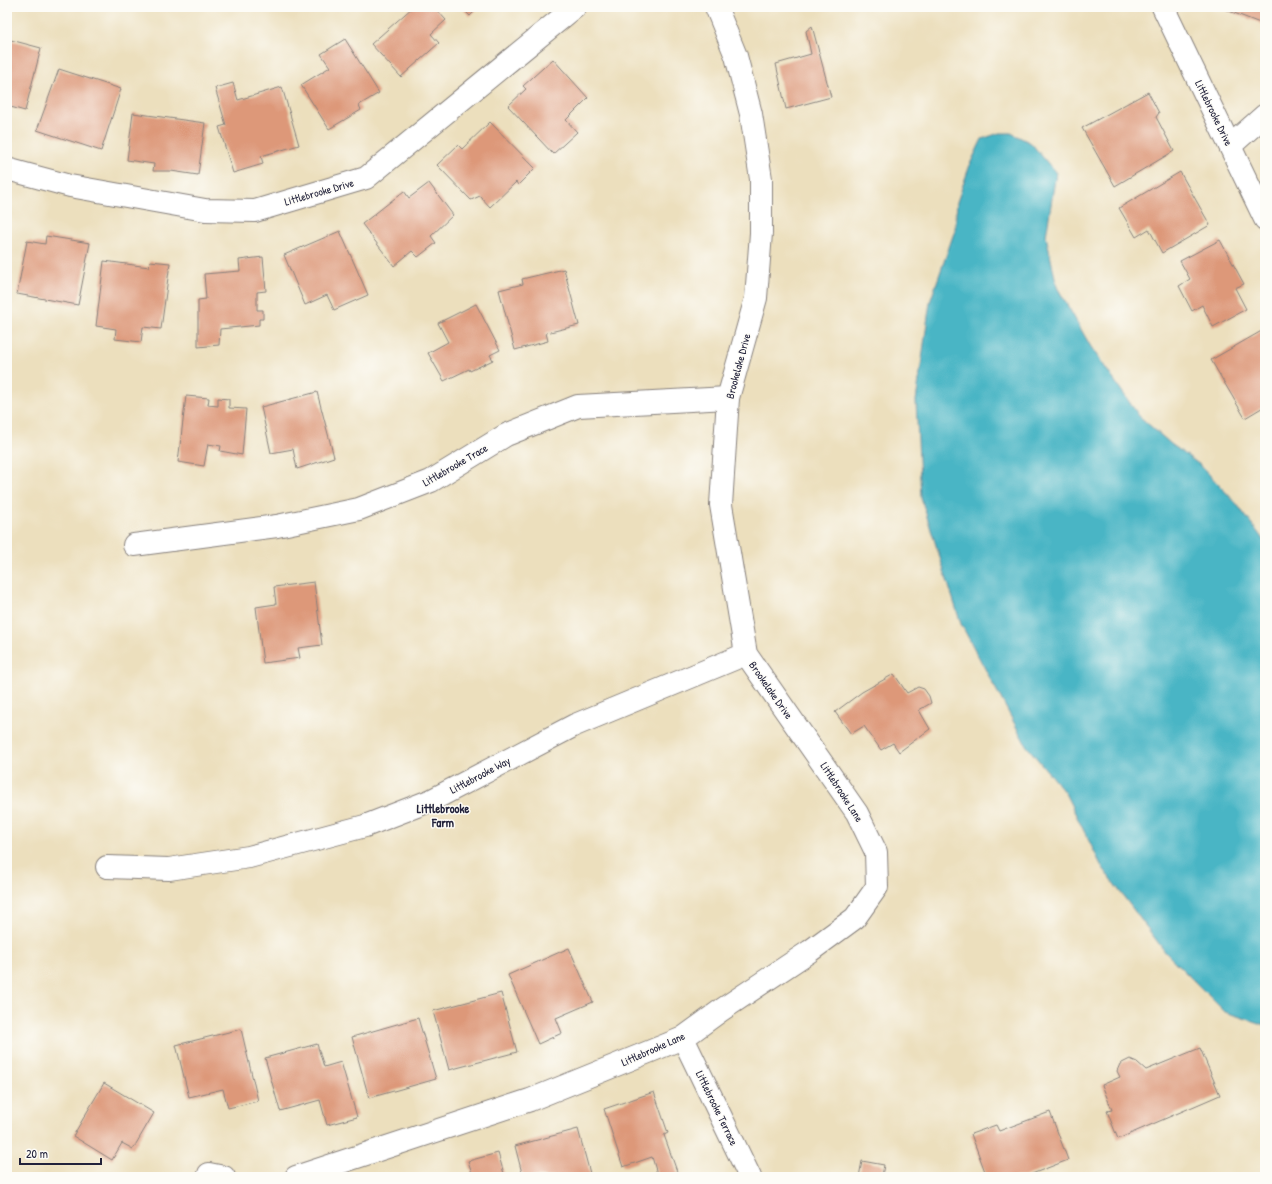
<svg xmlns="http://www.w3.org/2000/svg" width="1272" height="1184" viewBox="0 0 1272 1184" font-family="'Patrick Hand',sans-serif">
	<style>
		.water { fill: #49b5c5; stroke: #366c80 }
		.building { fill: #dd9879 }
		.lines { fill: none; stroke-linecap: round; stroke-linejoin: round }
		.minor-casing { stroke: #87807c; stroke-width: 24 }
		.minor { stroke: #fff; stroke-width: 22 }
		.labels { text-anchor: middle; stroke-width: 3; stroke-linejoin: round; paint-order: stroke }
		.street-label { font-size: 11px; fill: #22223b; stroke: #fdfcf7 }
		.neighbourhood-label { font-size: 12px; font-weight: bold; fill: #22223b; stroke: #fdfcf7 }
	</style>
	<rect width="100%" height="100%" fill="#fdfcf7"/>
	<filter id="ink" filterUnits="userSpaceOnUse"><feTurbulence type="fractalNoise" baseFrequency=".025" numOctaves="2"/><feDisplacementMap in="SourceGraphic" scale="8" xChannelSelector="R" yChannelSelector="G"/><feConvolveMatrix kernelMatrix="1 2 1 2 8 2 1 2 1" color-interpolation-filters="sRGB"/></filter>
	<filter id="wash" filterUnits="userSpaceOnUse"><feTurbulence type="fractalNoise" baseFrequency=".012" numOctaves="4" result="noise"/><feDisplacementMap in="SourceGraphic" scale="16" xChannelSelector="R" yChannelSelector="G"/><feGaussianBlur stdDeviation="0.9" result="paint"/><feColorMatrix in="noise" values="0 0 0 0 0 0 0 0 0 0 0 0 0 0 0 0 0 1.4 0 .05"/><feComposite in="paint" operator="in"/></filter>
	<g filter="url(#wash)">
		<rect width="100%" height="100%" fill="#ecdfbd"/>
		<path class="water" d="M999,133H1011L1031,143L1056,173L1046,236L1057,287L1091,347L1139,416L1171,444L1200,465L1236,503L1265,542V1025L1225,1012L1166,953L1103,869L1065,793L1026,745L961,624L921,498L916,401L930,302L955,230L957,202L971,162L982,139Z"/>
		<g id="blocks">
			<g class="building">
				<path d="M413,7H434L446,20L431,34L439,43L401,77L371,44Z"/>
				<path d="M461,7H479L470,16Z"/>
				<path d="M1224,7H1265V25L1224,9Z"/>
				<path d="M812,26L831,97L786,109L776,64L811,54L806,31Z"/>
				<path d="M7,39L41,48L25,111L7,106Z"/>
				<path d="M345,39L379,93L359,105L361,110L329,129L301,85L330,67L321,54Z"/>
				<path d="M553,59L588,98L566,120L577,132L553,154L508,106L526,89L523,86Z"/>
				<path d="M59,69L121,89L101,151L37,130Z"/>
				<path d="M233,83L238,100L282,87L299,145L261,156L263,164L233,173L219,127L226,125L215,88Z"/>
				<path d="M1148,92L1159,113L1156,117L1174,151L1115,186L1082,128Z"/>
				<path d="M133,113L205,123L198,175L171,171H153L154,164L127,160Z"/>
				<path d="M490,122L535,168L518,185L516,182L490,207L480,196L471,200L437,165L458,145L462,149Z"/>
				<path d="M1180,172L1210,225L1162,253L1149,229L1136,237L1119,208Z"/>
				<path d="M429,183L453,215L431,236L436,243L418,257L412,251L394,266L362,224L404,191L409,198Z"/>
				<path d="M340,231L368,295L334,310L327,295L305,305L284,255Z"/>
				<path d="M46,236L90,243L78,305L17,294L27,241L45,244Z"/>
				<path d="M1220,240L1244,284L1235,288L1246,309L1213,327L1202,305L1192,311L1179,286L1190,279L1180,261Z"/>
				<path d="M263,257L266,291L257,292V310H263V319H259V325L220,329L219,345L198,347V300L206,299L204,274L240,271L239,260Z"/>
				<path d="M104,261L149,267L150,261L170,263L161,329L143,327L141,342L115,339L116,329L96,326Z"/>
				<path d="M564,269L579,325L546,333L548,341L515,350L499,290L523,284L522,279Z"/>
				<path d="M476,304L500,350L490,355L493,360L470,371L469,369L444,381L428,353L448,342L438,323Z"/>
				<path d="M1265,329V406L1245,418L1211,360Z"/>
				<path d="M317,392L334,457L297,469L293,449L271,453L261,407Z"/>
				<path d="M186,396L209,398L208,405L218,406V398L229,399V408L246,409L242,455L220,451L221,446L208,444L204,466L178,462Z"/>
				<path d="M314,582L322,645L298,648L300,658L263,663L256,607L276,604L274,587Z"/>
				<path d="M894,674L907,693L918,687L924,689L929,696L931,703L919,710L930,729L899,752L893,743L881,750L864,726L851,734L835,712L862,692Z"/>
				<path d="M569,948L593,1002L556,1018L562,1033L538,1044L508,975Z"/>
				<path d="M501,993L517,1052L449,1070L433,1011Z"/>
				<path d="M418,1018L436,1079L369,1098L352,1037Z"/>
				<path d="M241,1029L258,1101L228,1108L223,1089L189,1097L176,1045Z"/>
				<path d="M317,1044L324,1067L341,1062L357,1117L327,1125L320,1100L280,1111L265,1058Z"/>
				<path d="M1200,1048L1220,1095L1118,1139L1107,1111L1112,1110L1102,1085L1120,1077L1117,1071L1120,1064L1130,1059L1137,1062L1146,1070Z"/>
				<path d="M104,1083L154,1113L133,1149L122,1143L112,1160L73,1136Z"/>
				<path d="M654,1092L668,1133L664,1135L679,1177H658L652,1157L623,1167L604,1109Z"/>
				<path d="M1050,1112L1068,1160L1024,1177H987L971,1134L996,1125L999,1131Z"/>
				<path d="M578,1129L591,1177H523L515,1146Z"/>
				<path d="M498,1153L505,1177H459L472,1173L468,1161Z"/>
				<path d="M862,1161L884,1165L882,1176L885,1177H859Z"/>
			</g>
		</g>
	</g>
	<g filter="url(#ink)">
		<use href="#blocks" fill-opacity="0" stroke="#87807c" stroke-width="1"/>
		<g class="lines">
			<defs>
				<g id="minor">
					<path d="M1163,7L1265,219"/>
					<path d="M1230,146L1265,115"/>
					<path d="M7,169L70,186L205,210L255,211L366,178L575,7"/>
					<path d="M134,545L277,526L359,509L431,481L506,435L578,406L728,398"/>
					<path d="M107,867L169,869L249,857L365,826L432,800L575,725L746,654"/>
					<path d="M683,1038L750,1177"/>
					<path d="M209,1174L224,1177"/>
					<path d="M296,1177L530,1100L683,1038L720,1011L810,951L855,918L877,887L876,852L857,813L746,654L721,505L728,398L756,298L761,233V179L751,114L736,56L716,7"/>
				</g>
			</defs>
			<use href="#minor" class="minor-casing"/>
			<use href="#minor" class="minor"/>
		</g>
	</g>
	<g class="labels">
		<g class="street-label">
			<text transform="translate(1214 113) rotate(64)" y="4">Littlebrooke Drive</text>
			<text transform="translate(319 192) rotate(-16)" y="4">Littlebrooke Drive</text>
			<text transform="translate(738 366) rotate(-75)" y="4">Brookelake Drive</text>
			<text transform="translate(455 465) rotate(-30)" y="4">Littlebrooke Trace</text>
			<text transform="translate(771 690) rotate(55)" y="4">Brookelake Drive</text>
			<text transform="translate(480 775) rotate(-28)" y="4">Littlebrooke Way</text>
			<text transform="translate(842 792) rotate(57)" y="4">Littlebrooke Lane</text>
			<text transform="translate(653 1049) rotate(-24)" y="4">Littlebrooke Lane</text>
			<text transform="translate(717 1108) rotate(64)" y="4">Littlebrooke Terrace</text>
		</g>
		<g class="neighbourhood-label">
			<text x="443" y="813">Littlebrooke<tspan x="443" dy="14">Farm</tspan></text>
		</g>
	</g>
	<rect width="1272" height="1184" fill="none" stroke="#fdfcf7" stroke-width="24"/>
	<path d="M20 1158v6h81v-6" fill="none" stroke="#22223b" stroke-width="2"/>
	<text x="26" y="1158" font-size="12" fill="#22223b" stroke="#fdfcf7" stroke-width="3" paint-order="stroke">20 m</text>
</svg>
